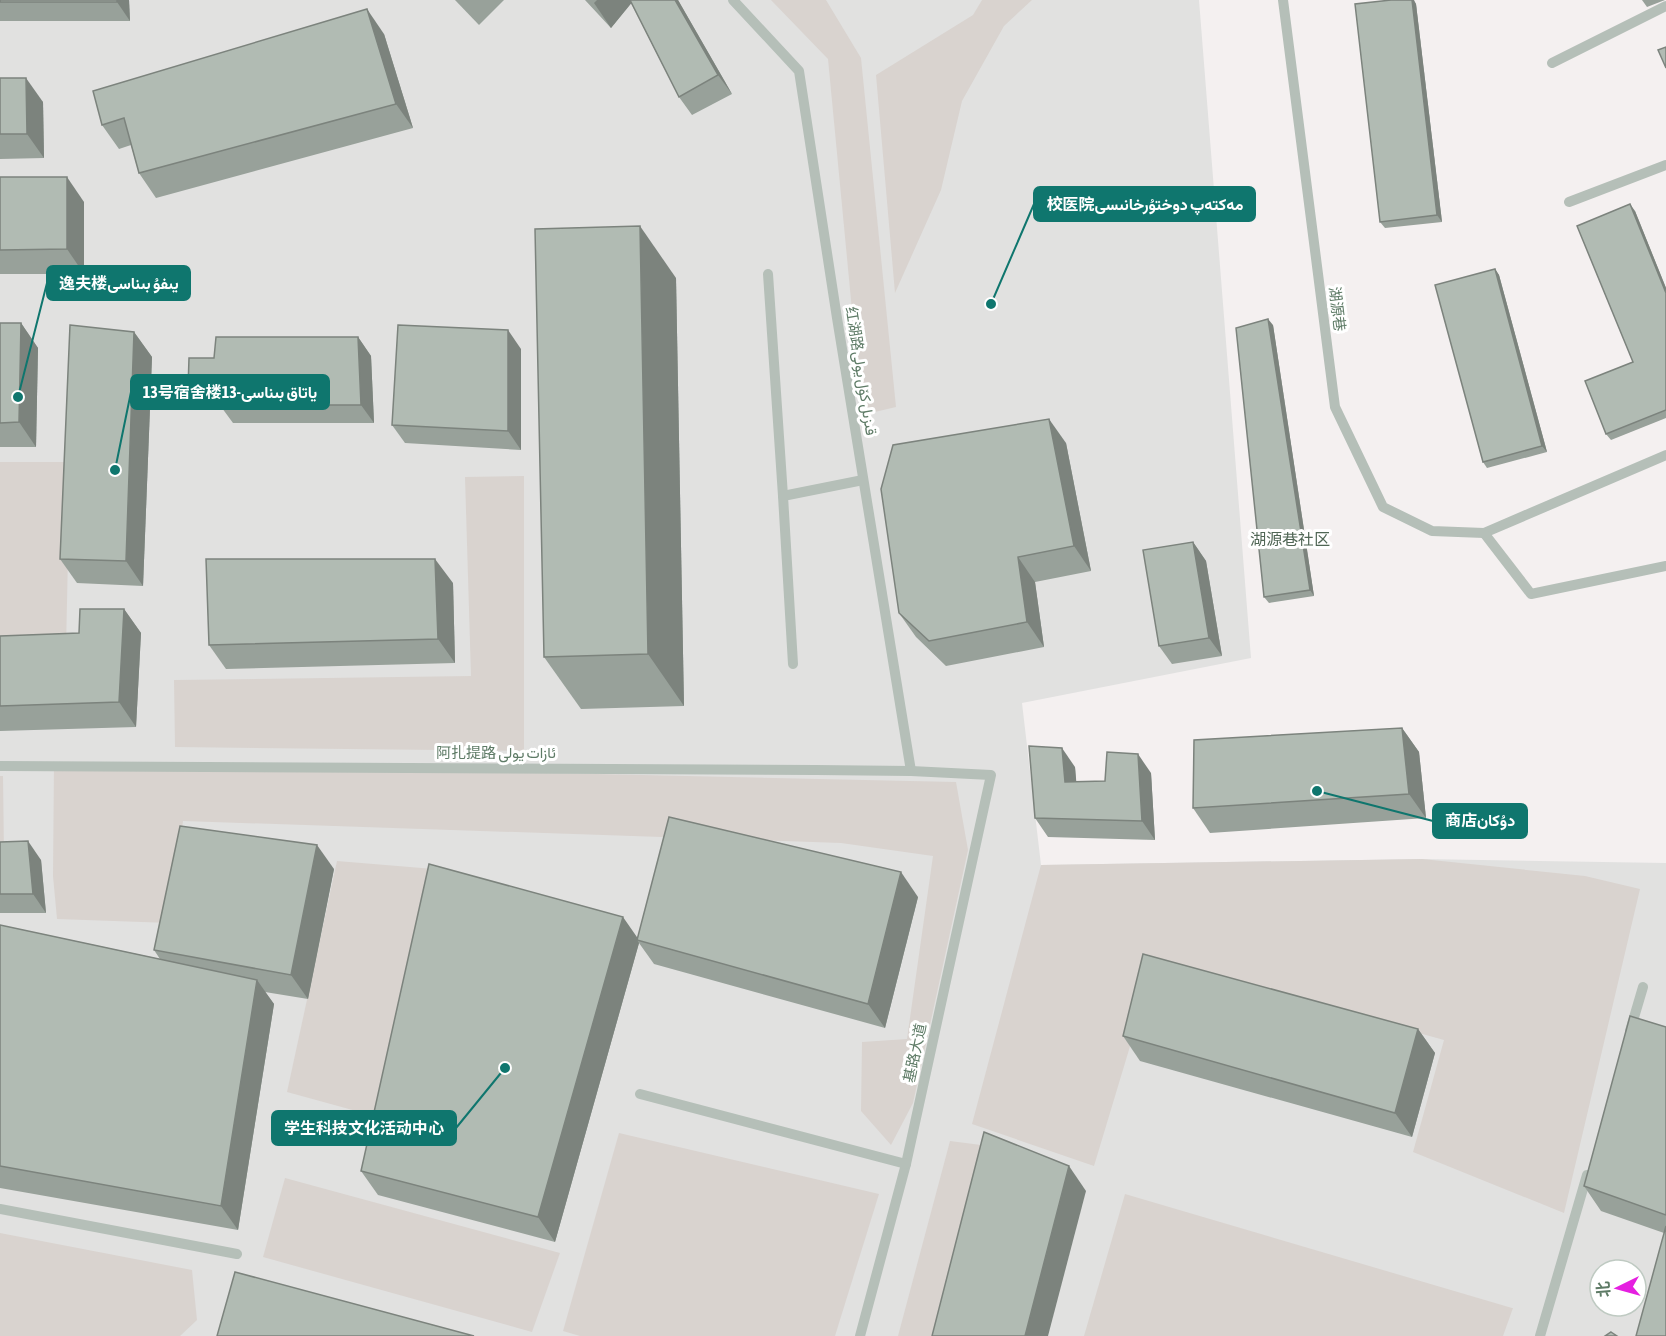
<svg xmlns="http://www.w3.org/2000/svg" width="1666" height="1336" viewBox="0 0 1666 1336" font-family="'Asap Condensed',Vazirmatn,'Noto Sans SC',sans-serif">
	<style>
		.built { fill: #e1e1e0; fill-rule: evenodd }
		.green { fill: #d9d3cf }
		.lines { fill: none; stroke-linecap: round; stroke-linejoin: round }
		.minor { stroke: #b5bfb8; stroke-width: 10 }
		.wall { fill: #98a19a }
		.shaded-wall { fill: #7c837d }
		.building { fill: #b1bbb3; stroke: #7c837d; stroke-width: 1.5 }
		.labels { text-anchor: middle; stroke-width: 6; stroke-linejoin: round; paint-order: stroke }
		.street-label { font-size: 15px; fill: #5e7b66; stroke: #fff }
		.neighbourhood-label { font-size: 16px; fill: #506655; stroke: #fff }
		.leader { fill: none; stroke: #0f766e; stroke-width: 2 }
		.callout-dot { fill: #0f766e; stroke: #fff; stroke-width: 2 }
		.callout { fill: #0f766e; stroke: #0f766e; stroke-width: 2 }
		.callout-label { font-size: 16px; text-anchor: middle; font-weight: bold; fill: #fff }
	</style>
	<rect width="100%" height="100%" fill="#f4f0f0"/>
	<path class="built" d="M0,0H1199L1251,658L1022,703L1041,865L1422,859L1666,863V1336H0ZM1600,1270H1636V1306H1600Z"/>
	<g class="green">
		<path d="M771,0H826L861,58L896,407L862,415L828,59Z"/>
		<path d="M982,0H1032L1004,26L962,101L941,190L895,293L876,75L973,15Z"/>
		<path d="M0,462H70L66,650L0,649Z"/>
		<path d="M524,476V751L175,747L174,680L471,676L465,477Z"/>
		<path d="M54,762L956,782L968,850L913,1103L891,1145L861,1111L862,1042L907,1039L933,856L841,843L183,821L170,923L57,919L53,876Z"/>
		<path d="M0,776H3L4,853H0Z"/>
		<path d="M1422,859L1585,876L1640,889L1564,1213L1413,1152L1444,1040L1156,960L1094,1166L972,1124L1041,865Z"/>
		<path d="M337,861L446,870L378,1117L287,1092Z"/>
		<path d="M619,1133L879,1194L835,1336H580L563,1331Z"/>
		<path d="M950,1141L989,1146L935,1336H898Z"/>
		<path d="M285,1178L560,1253L532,1332L263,1257Z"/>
		<path d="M1125,1194L1512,1308H1513L1503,1336H1084Z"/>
		<path d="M0,1233L192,1270L197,1320L180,1336H0Z"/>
	</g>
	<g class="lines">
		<g class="minor">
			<path d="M733,0L799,71L837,318L911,771"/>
			<path d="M1283,0L1335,407L1383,507L1432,531L1484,533L1666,455"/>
			<path d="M1552,63L1666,6"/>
			<path d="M1569,202L1666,165"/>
			<path d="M768,274L783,496"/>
			<path d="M1484,533L1531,594L1666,566"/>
			<path d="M793,664L783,496L863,480"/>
			<path d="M0,766L816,770L911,771L991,775L906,1164L860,1336"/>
			<path d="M1630,1031L1643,987"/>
			<path d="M640,1094L906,1164"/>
			<path d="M0,1209L237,1254"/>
			<path d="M1540,1336L1587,1175"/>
		</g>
	</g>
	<g class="wall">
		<path d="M0,0H129L130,21H0Z"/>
		<path d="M455,0H504L479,25Z"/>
		<path d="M585,0H678L732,94L692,115L679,97L631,3L611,28Z"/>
		<path d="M1386,0H1412L1416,4L1442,222L1385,228L1380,222Z"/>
		<path d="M1642,0H1665L1647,7Z"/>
		<path d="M384,34L413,128L156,198L139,173L131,145L119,149L102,125Z"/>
		<path d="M0,78L43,102L44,158L0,159Z"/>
		<path d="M0,177L84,202V274H0Z"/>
		<path d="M1635,211L1666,288V418L1611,440L1606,434L1633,362Z"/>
		<path d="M1495,269L1499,275L1547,452L1487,468L1483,462Z"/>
		<path d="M676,278L684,706L581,709L544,657Z"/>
		<path d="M0,323H21L38,348L36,447H0Z"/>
		<path d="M1273,325L1314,596L1269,603L1264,597Z"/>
		<path d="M134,332L152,357L143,586L77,583L60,559Z"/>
		<path d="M358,337L371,356L374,423H233L222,408H201L188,389Z"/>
		<path d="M521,349V450L405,443L392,425Z"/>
		<path d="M1066,443L1091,571L1035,582L1044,647L946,666L916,637L899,613Z"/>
		<path d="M1193,542L1206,561L1222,656L1172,664L1159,646Z"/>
		<path d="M453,583L455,663L226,669L209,645Z"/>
		<path d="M124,609L141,633L136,727L0,731V636L79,633Z"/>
		<path d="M1402,728L1419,752L1426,818L1210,833L1193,808Z"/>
		<path d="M1075,767L1076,782L1105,781L1151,773L1155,840L1048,837L1035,818Z"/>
		<path d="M0,842L41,860L46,913H0Z"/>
		<path d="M334,869L308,999L265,992L274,1004L238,1230L0,1188V925L160,959L154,950Z"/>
		<path d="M918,897L885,1028L654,964L639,943L555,1242L378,1195L361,1171L637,938Z"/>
		<path d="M1666,1027V1336L1664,1233L1601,1211L1584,1186Z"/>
		<path d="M1418,1029L1435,1053L1412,1137L1140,1061L1123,1036Z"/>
	</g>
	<g class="shaded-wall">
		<path d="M117,0H129L130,21L117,2Z"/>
		<path d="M597,0H634L611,28L594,3Z"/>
		<path d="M675,0H678L732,94L718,75Z"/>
		<path d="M1412,0H1414L1416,4L1442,222L1437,215Z"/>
		<path d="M367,9L384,34L413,128L396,104Z"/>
		<path d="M26,78L43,102L44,158L27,134Z"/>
		<path d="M67,177L84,202V274L67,249Z"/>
		<path d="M1630,204L1635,211L1666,288V293Z"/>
		<path d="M640,226L676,278L684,706L648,654Z"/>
		<path d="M1495,269L1499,275L1547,452L1542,446Z"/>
		<path d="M1268,319L1273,325L1314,596L1310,590Z"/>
		<path d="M21,323L38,348L36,447L19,422Z"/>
		<path d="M508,330L521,349V450L508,431Z"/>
		<path d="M134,332L152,357L143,586L126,561Z"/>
		<path d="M358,337L371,356L374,423L361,405Z"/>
		<path d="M1049,419L1066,443L1091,571L1074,546Z"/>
		<path d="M1193,542L1206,561L1222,656L1209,638Z"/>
		<path d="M1018,557L1035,582L1044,647L1027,622Z"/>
		<path d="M435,559L453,583L455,663L438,639Z"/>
		<path d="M124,609L141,633L136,727L119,702Z"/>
		<path d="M1402,728L1419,752L1426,818L1409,794Z"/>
		<path d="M1062,748L1075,767L1078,801L1065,782Z"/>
		<path d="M1138,754L1151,773L1155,840L1142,821Z"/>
		<path d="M28,841L41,860L46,913L33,894Z"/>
		<path d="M317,845L334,869L308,999L291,975Z"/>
		<path d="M901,872L918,897L885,1028L868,1004Z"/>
		<path d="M623,917L639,940H637L639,943L555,1242L538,1217Z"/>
		<path d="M257,980L274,1004L238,1230L221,1206Z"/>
		<path d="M1418,1029L1435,1053L1412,1137L1395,1113Z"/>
		<path d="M1069,1166L1086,1191L1048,1336H1025Z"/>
	</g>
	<g class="building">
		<rect x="0" y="0" width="117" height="2"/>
		<path d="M630,0H675L718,75L679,97Z"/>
		<path d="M1391,0H1412L1437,215L1380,222L1355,4Z"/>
		<path d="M367,9L396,104L139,173L124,118L102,125L93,91Z"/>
		<path d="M1666,47V68L1658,50Z"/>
		<path d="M0,78H26L27,134H0Z"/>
		<path d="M0,177H67V249L0,250Z"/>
		<path d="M1630,204L1666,293V410L1606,434L1585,381L1633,362L1577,226Z"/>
		<path d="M640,226L648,654L544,657L535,229Z"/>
		<path d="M1495,269L1542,446L1483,462L1435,285Z"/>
		<path d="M1268,319L1310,590L1264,597L1236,328Z"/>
		<path d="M0,323H21L19,422L0,423Z"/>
		<path d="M70,325L134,332L126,561L60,559Z"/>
		<path d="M398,325L508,330V431L392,425Z"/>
		<path d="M216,337H358L361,405H220L219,389H188L189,358H214Z"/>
		<path d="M1049,419L1074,546L1018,557L1027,622L929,641L899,613L881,489L893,445Z"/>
		<path d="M1193,542L1209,638L1159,646L1143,550Z"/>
		<path d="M206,559H435L438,639L209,645Z"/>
		<path d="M80,609H124L119,702L0,706V636L79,633Z"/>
		<path d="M1402,728L1409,794L1193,808L1194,740Z"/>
		<path d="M1029,746L1062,748L1065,782L1105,781L1107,752L1138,754L1142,821L1035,818Z"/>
		<path d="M669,817L901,872L868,1004L637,940Z"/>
		<path d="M180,826L317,845L291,975L154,950Z"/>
		<path d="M28,841L33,894H0V842Z"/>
		<path d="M429,864L623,917L538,1217L361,1171Z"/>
		<path d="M0,925L257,980L221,1206L0,1166Z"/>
		<path d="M1143,954L1418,1029L1395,1113L1123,1036Z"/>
		<path d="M1630,1016L1666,1027V1215L1584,1186Z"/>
		<path d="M984,1132L1069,1166L1025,1336H932Z"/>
		<path d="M1666,1226V1336H1636Z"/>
		<path d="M235,1272L474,1336H217Z"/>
		<path d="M1611,1332L1617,1336H1605Z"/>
	</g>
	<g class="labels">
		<g class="street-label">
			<text transform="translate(1337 309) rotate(83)" y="5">湖源巷</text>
			<text transform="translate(861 371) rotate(81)" y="5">红湖路قىزىل كۆل يولى</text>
			<text x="496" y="758">阿扎提路 ئازات يولى</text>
			<text transform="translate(915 1053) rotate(-78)" y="5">基路大道</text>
		</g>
		<g class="neighbourhood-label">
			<text x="1290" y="545">湖源巷社区</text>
		</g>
	</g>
	<path class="leader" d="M991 304L1034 204M18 397L47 283M115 470L131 392M1317 791L1433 821M505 1068L456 1128"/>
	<g class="callout-dot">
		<circle cx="991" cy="304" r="6"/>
		<circle cx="18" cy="397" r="6"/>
		<circle cx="115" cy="470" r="6"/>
		<circle cx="1317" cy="791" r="6"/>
		<circle cx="505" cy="1068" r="6"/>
	</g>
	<g class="callout">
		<rect x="1034" y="187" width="221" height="34" rx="6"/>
		<rect x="47" y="266" width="143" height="34" rx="6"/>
		<rect x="131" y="375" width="198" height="34" rx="6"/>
		<rect x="1433" y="804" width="94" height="34" rx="6"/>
		<rect x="272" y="1111" width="184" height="34" rx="6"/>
	</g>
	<g class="callout-label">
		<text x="1145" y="210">校医院مەكتەپ دوختۇرخانىسى</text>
		<text x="119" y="289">逸夫楼يىفۇ بىناسى</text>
		<text x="230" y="398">13号宿舍楼13-ياتاق بىناسى</text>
		<text x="1480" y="826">商店دۇكان</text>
		<text x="364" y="1134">学生科技文化活动中心</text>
	</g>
	<g transform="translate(1618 1288) rotate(265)"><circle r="28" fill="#ffffff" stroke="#bfcac2" stroke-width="1.5"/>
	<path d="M0-4.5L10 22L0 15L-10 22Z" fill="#e51fe0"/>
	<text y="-9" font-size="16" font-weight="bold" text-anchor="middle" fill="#5e7b66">北</text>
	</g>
</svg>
